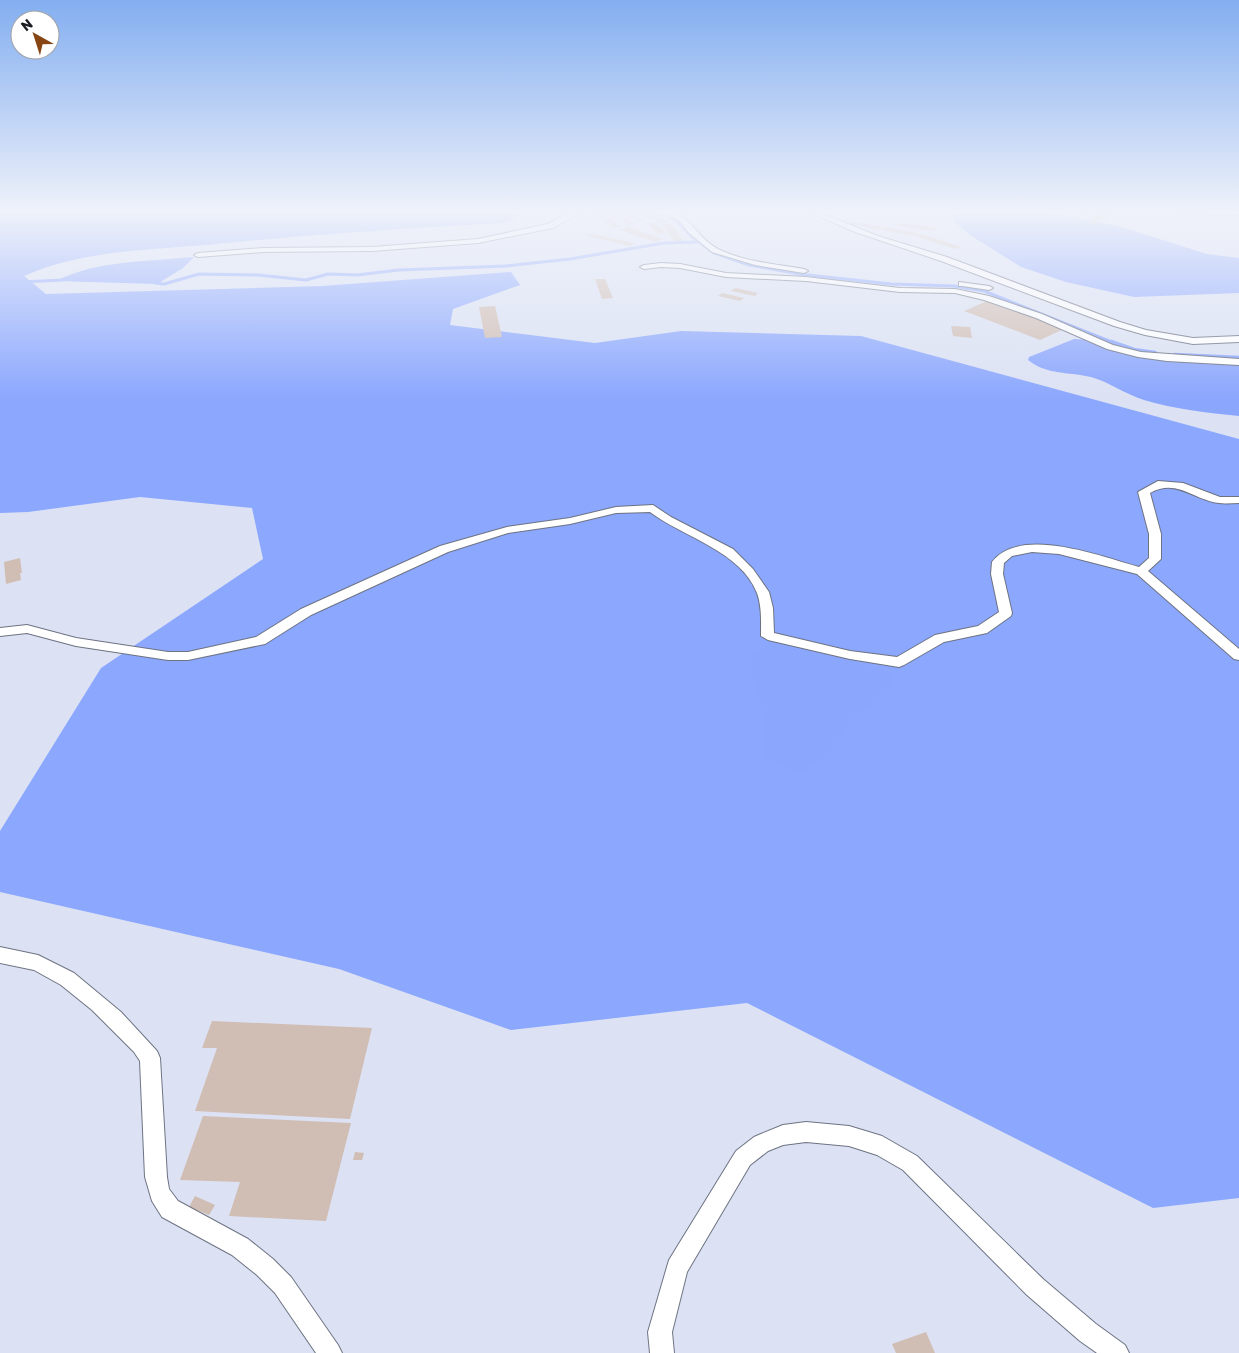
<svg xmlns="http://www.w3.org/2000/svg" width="1239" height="1353" viewBox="0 0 1239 1353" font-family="Rubik,sans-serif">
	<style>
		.forest { fill: #8ba7fe }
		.water { fill: #8ba6fd }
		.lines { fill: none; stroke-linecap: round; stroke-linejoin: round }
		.stream-far1 { stroke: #8ba6fd; stroke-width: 3 }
		.stream { stroke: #8ba6fd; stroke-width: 4.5 }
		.building { fill: #d0bdb3 }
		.minor-casing { stroke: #6d7382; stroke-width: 2 }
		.minor { fill: #fff; fill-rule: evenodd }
	</style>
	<rect width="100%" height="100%" fill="#dce2f4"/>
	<g class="forest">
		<path d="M0,210H510L521,215L504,223C404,228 305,235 206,245C145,250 80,251 24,276L46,294L322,286L511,272L520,285L453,309L450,325L595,343L681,331L861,336L1239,439V1198L1153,1208L747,1003L511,1030L339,969L0,892V831L101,668L263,559L252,508L140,497L28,512L0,513Z"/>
		<path d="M953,210H1035L1118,226L1207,254L1239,258V293L1134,297L1066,282L1021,267L970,235L955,222Z"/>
	</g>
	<g class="water">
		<path d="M192,257H194L183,268L157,284L56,281C97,260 147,262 192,257Z"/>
		<path d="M1074,339C1092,338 1118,353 1137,357C1170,363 1205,362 1239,364V416C1207,413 1175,409 1144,400C1125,394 1109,382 1091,377C1070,372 1046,375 1028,360L1029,357Z"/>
		<path d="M772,642L881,669L891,675L892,685L879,700L852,717L831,752L803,771H791L770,760L762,750L764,718L752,671L753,656Z"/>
	</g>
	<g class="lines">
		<g class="stream-far1">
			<path d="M648,210L674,219L691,236L714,253L749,265L799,274L891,284L954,286L984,291L1114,343"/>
			<path d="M0,283L63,280"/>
			<path d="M155,283L164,284L199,274L258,275L306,280L328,274L357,275L399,270L506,266L570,259L664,243L698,242"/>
		</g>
		<g class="stream">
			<path d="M1111,342L1134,350L1155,353"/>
			<path d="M1175,355L1239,358"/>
		</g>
	</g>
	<g class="building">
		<path d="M596,210L622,226L614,228L589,212Z"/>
		<path d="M602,210H612L635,224L627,226Z"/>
		<path d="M616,210H624L645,221L638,223Z"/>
		<path d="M1073,210H1084L1093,211L1085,215L1074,213L1076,211Z"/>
		<path d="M643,212L670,221L663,224L637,214Z"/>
		<path d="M1100,214L1109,216L1095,224L1087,221Z"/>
		<path d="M851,221L883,227L880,230L848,224Z"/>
		<path d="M656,222L658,225L666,233L657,234L648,223Z"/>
		<path d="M900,223L936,228L934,231L899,226Z"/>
		<path d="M662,224H671L683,241H674Z"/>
		<path d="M627,227L663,239L656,242L620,230Z"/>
		<path d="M884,227L917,233L914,236L882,230Z"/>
		<path d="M590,234L596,235L634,243L630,246L587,236Z"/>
		<path d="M921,234L961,247L955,249L915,236Z"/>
		<path d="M595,279H605L613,298L602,299Z"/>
		<path d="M735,288L758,293L755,296L731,291Z"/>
		<path d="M722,293L744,298L740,301L718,296Z"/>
		<path d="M989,300L1064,329L1040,340L964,311Z"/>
		<path d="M495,306L502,337L485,338L479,307Z"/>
		<path d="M951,326L970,327L972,338L953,336Z"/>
		<path d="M20,558L22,573H20L21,580L6,584L4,562Z"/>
		<path d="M212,1021L372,1028L350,1119L195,1111L217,1048H202Z"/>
		<path d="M203,1116L351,1123L326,1221L229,1216L240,1182L180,1180Z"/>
		<path d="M355,1152L364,1153L362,1160H353Z"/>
		<path d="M195,1196L215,1205L209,1215L189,1207Z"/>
		<path d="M926,1332L935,1353H896L892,1344Z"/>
	</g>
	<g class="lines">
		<defs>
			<g id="minor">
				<path d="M574,210H580L577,214L553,228L478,243L372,251L263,252L198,257L194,255L198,253L263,248L372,247L478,239L548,224Z"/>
				<path d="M656,210C692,210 692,235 718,249C744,262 776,264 804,269L808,271L804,273L755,265L712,252L688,232L679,220Z"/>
				<path d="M805,210H813L878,236L947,257L1120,322L1146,330L1193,338L1239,336V342L1193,344L1145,335L1114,326L941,261L855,232Z"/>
				<path d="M1168,210L1239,211V215L1171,212Z"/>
				<path d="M661,263L680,264L726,273L806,277L900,288L955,289L989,296L1042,314L1113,345L1141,352L1239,359V365L1167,361L1138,357L1107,349L1036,318L984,300L955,293L900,292L806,281L726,277L680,268L661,267L644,269L640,267L644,265Z"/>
				<path d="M959,282L989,286L993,288L989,290L962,286H959Z"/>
				<path d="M1158,481L1183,483L1220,497H1239V503C1232,503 1225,504 1219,503C1193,500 1177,478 1150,493L1161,534V559L1148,571L1239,649V660L1234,659L1137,574L1059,554L1032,552L1012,556L1004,563L1003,574L1012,613L1011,616L987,633L944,642L904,665L899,667L850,659L768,640L761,636C761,622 762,607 757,593C741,551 683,537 650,512L616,513L570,524L508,533L448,552L311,615L265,644L188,660H168L76,646L27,633L0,636V628L27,625L76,638L168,652H188L256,637L301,609L440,546L507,527L570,518L616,507L653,505L671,517L733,549L753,569L769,592L773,608L774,633L850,651L897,657L935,635L978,626L999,612L991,574L992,562C1020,525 1102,557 1139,567L1149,558V534L1138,492Z"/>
				<path d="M0,947L38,955L74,973L121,1012L157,1051L160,1058L167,1177L169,1189L178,1201L248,1239L273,1259L291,1277L338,1345L342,1353H316L275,1293L257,1275L232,1255L162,1217L152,1201L145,1177L140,1061L134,1052L92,1010L61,985L34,970L0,963Z"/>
				<path d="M806,1122L849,1126L882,1136L917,1156L1043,1279L1096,1324L1125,1345L1129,1353H1097L1080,1341L1027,1295L903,1170L877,1155L849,1146L806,1142L783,1145L768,1151L750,1165L687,1272L672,1332L674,1353H650L648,1332L669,1260L736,1151L754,1137L761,1134L783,1125Z"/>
			</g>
		</defs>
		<use href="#minor" class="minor-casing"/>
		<use href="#minor" class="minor"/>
	</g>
	<linearGradient id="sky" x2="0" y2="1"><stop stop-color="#83aef0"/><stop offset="0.53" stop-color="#eff2fa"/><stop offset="1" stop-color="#eff2fa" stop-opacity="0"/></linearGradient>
	<rect width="1239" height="399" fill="url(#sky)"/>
	<g transform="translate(35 35) rotate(321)"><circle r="24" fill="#ffffff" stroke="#a3a4a7"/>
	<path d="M0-4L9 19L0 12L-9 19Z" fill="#874514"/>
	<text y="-8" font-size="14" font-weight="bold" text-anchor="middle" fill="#1a1c22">N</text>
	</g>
</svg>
